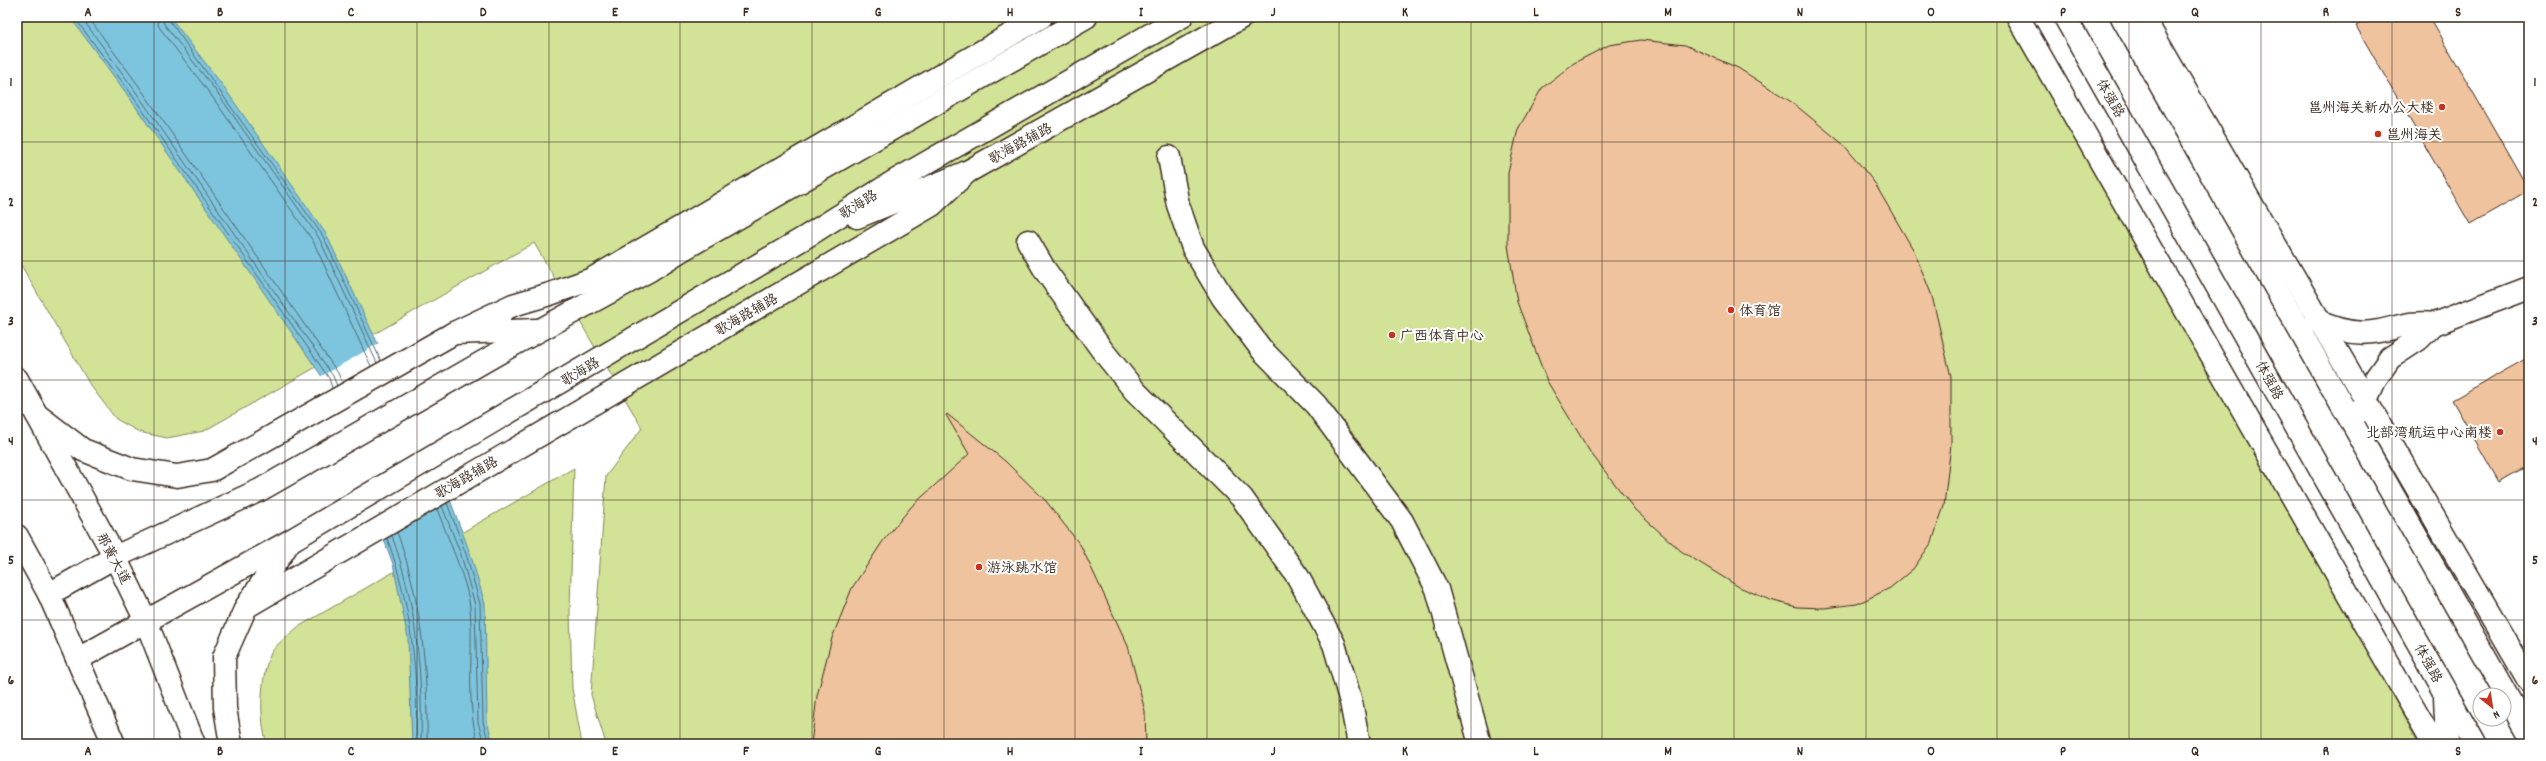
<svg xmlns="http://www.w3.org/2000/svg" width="2546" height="761" viewBox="0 0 2546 761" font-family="Dekko,'LXGW WenKai TC',sans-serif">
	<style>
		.green { fill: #d2e296; stroke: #86865a }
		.water { fill: #7dc4de; stroke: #638691 }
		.pier { fill: #fff }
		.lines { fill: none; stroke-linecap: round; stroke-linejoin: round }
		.shore { stroke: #55686b; stroke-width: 1 }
		.building { fill: #f0c39f; stroke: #3b2a1e }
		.minor-casing { stroke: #3b2a1e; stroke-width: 25 }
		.secondary-casing { stroke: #3b2a1e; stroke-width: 25 }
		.minor { stroke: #fff; stroke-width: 22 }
		.secondary { stroke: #fff; stroke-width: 22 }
		.grid { fill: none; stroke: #3b2a1e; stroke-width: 1; stroke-opacity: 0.55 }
		.poi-dot { fill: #c8321e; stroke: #fff; stroke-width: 1.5 }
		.labels { text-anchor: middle; stroke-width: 4; stroke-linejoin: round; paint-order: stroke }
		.street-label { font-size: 14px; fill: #3b2a1e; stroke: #fff }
		.poi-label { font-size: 14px; fill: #3b2a1e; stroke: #fff; text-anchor: start }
		.neatline { fill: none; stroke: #3b2a1e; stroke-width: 1.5 }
		.grid-label { font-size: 13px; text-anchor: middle; font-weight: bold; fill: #3b2a1e }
	</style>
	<rect width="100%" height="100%" fill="#fff"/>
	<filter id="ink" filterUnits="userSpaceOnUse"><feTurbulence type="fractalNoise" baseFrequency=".025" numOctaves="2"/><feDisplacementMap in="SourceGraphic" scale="8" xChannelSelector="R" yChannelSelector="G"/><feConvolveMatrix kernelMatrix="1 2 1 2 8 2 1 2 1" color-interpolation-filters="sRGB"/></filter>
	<g filter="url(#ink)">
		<g class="green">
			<path d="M17,17H2015L2112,181L2419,744H606L591,695L606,476L642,428L534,243L204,431L167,438L139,432L116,419L90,385L17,258Z"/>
			<path d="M574,468L570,611L572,688L582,744H267C259,720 260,676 271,653C276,644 290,634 298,627Z"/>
		</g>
		<path class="water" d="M70,17H170L223,86L326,234L444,484L470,553L485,604L487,721L493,744H412L408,638L393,564L325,381L124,90Z"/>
		<path class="pier" d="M379,343L446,483L380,537L320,377Z"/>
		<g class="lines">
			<g class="shore">
				<path d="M74,17L127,88L329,378L332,388"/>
				<path d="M81,17L131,85L333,376L337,386"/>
				<path d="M88,17L136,82L338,373L342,383"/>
				<path d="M156,17L159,27L211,95L313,241L371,366"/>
				<path d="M162,17L164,24L216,91L319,238L377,363"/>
				<path d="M167,17L323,236L381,361"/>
				<path d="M447,503L466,554L480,604L483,722L489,744"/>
				<path d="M442,506L461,555L475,605L478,722L484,744"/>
				<path d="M437,509C447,536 467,580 470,607C474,653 465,700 478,744"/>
				<path d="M397,532C422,600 428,673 427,744"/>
				<path d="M392,536C416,602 423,674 421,744"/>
				<path d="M387,538C411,603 419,675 416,744"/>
			</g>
		</g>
		<g class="building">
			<path d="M2370,17H2430L2529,190L2470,224L2356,26Z"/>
			<path d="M1641,40L1685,45L1738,68L1793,103L1844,145L1874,182L1914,251L1932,296L1951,377V444L1944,506L1932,542L1913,569L1890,588L1857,604L1824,608L1797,607L1770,600L1739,587L1681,551L1635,510L1590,452L1547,381L1517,302L1508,245V173L1518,129L1542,88L1574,63L1609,45Z"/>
			<path d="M2529,357V465L2499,482L2452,400Z"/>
			<path d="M947,414L1005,461L1046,501L1081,546L1128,646L1145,711L1146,744H811L817,696L832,638L852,588L883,541L911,507L969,454L946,415Z"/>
		</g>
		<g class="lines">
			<defs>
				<g id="minor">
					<path d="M2018,17L2434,744"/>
					<path d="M2143,17L2529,681"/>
					<path d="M1169,157L1178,205L1193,248L1223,298L1262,350L1316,405L1402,521L1437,589L1480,744"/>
					<path d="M1028,241L1045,270L1102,350L1135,391L1242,498L1298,577L1334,644L1351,702L1359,744"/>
					<path d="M2315,320C2335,330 2356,336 2379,331C2400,327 2411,321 2434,324"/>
					<path d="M454,333L513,305L550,294L592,279L1041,17"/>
					<path d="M2361,411L2376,378L2390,358L2419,339L2434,324L2529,288"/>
					<path d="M246,607L932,205L967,172L1242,17"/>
				</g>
				<g id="secondary">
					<path d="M2065,17L2475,744"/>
					<path d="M2122,17L2529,735"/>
					<path d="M857,217L967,172"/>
					<path d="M17,379L115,557L146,621L194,744"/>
					<path d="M37,415L83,450L132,469L177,476L212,470L454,333L536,330"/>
					<path d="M17,536L49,594L114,744"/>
					<path d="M49,594L115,557L260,490L509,347L650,270L680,251L1086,17"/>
					<path d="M78,659L290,541L804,238L893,182L1181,17"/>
					<path d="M2445,696L2447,744"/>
					<path d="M231,744L225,708L224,657L246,607L288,544"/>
				</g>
			</defs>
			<use href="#minor" class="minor-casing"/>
			<use href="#secondary" class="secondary-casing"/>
			<use href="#minor" class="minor"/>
			<use href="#secondary" class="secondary"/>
		</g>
	</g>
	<path class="grid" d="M154,17V744M285,17V744M417,17V744M549,17V744M680,17V744M812,17V744M944,17V744M1075,17V744M1207,17V744M1339,17V744M1471,17V744M1602,17V744M1734,17V744M1866,17V744M1997,17V744M2129,17V744M2261,17V744M2392,17V744M17,142H2529M17,261H2529M17,380H2529M17,500H2529M17,620H2529"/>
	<g class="poi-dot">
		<circle cx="2442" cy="107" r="4"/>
		<circle cx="2378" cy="134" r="4"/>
		<circle cx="1731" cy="310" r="4"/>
		<circle cx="1392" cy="335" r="4"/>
		<circle cx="2500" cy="432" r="4"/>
		<circle cx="979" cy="567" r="4"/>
	</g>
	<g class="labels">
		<g class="street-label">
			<text transform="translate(2111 98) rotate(60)" y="5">体强路</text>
			<text transform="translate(1020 143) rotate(-29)" y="5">歌海路辅路</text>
			<text transform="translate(858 204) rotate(-32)" y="5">歌海路</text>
			<text transform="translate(746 314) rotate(-30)" y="5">歌海路辅路</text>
			<text transform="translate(580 371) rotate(-31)" y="5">歌海路</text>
			<text transform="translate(2270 380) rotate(61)" y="5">体强路</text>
			<text transform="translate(466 477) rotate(-30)" y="5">歌海路辅路</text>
			<text transform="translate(114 558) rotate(62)" y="5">那黄大道</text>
			<text transform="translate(2429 663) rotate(61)" y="5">体强路</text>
		</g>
		<g class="poi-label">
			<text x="2434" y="112" text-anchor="end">邕州海关新办公大楼</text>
			<text x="2386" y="139">邕州海关</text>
			<text x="1739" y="315">体育馆</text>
			<text x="1400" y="340">广西体育中心</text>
			<text x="2492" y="437" text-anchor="end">北部湾航运中心南楼</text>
			<text x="987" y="572">游泳跳水馆</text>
		</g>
	</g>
	<rect width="2546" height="761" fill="none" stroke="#fff" stroke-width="44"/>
	<g transform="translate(2492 707) rotate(150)"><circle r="19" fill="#ffffff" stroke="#b1aaa5"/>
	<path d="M0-3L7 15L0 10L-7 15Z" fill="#c8321e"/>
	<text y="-6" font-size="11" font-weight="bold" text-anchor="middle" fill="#3b2a1e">N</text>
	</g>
	<rect x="22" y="22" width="2502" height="717" class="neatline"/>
	<g class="grid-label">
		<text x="88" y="16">A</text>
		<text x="220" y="16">B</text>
		<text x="351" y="16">C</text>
		<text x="483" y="16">D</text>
		<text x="615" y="16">E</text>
		<text x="746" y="16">F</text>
		<text x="878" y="16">G</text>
		<text x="1010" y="16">H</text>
		<text x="1141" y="16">I</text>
		<text x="1273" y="16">J</text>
		<text x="1405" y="16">K</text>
		<text x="1536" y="16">L</text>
		<text x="1668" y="16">M</text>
		<text x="1800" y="16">N</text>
		<text x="1931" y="16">O</text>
		<text x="2063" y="16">P</text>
		<text x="2195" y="16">Q</text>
		<text x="2326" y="16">R</text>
		<text x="2458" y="16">S</text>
		<text x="11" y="86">1</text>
		<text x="2535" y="86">1</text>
		<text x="11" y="206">2</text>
		<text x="2535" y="206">2</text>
		<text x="11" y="325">3</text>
		<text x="2535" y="325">3</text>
		<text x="11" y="445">4</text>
		<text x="2535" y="445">4</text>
		<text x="11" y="564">5</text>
		<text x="2535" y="564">5</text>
		<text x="11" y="684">6</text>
		<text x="2535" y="684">6</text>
		<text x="88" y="755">A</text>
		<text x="220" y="755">B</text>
		<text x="351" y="755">C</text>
		<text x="483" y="755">D</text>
		<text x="615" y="755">E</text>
		<text x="746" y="755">F</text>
		<text x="878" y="755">G</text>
		<text x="1010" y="755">H</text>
		<text x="1141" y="755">I</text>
		<text x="1273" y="755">J</text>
		<text x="1405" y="755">K</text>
		<text x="1536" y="755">L</text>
		<text x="1668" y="755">M</text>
		<text x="1800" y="755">N</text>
		<text x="1931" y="755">O</text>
		<text x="2063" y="755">P</text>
		<text x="2195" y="755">Q</text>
		<text x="2326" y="755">R</text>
		<text x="2458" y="755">S</text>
	</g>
</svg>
